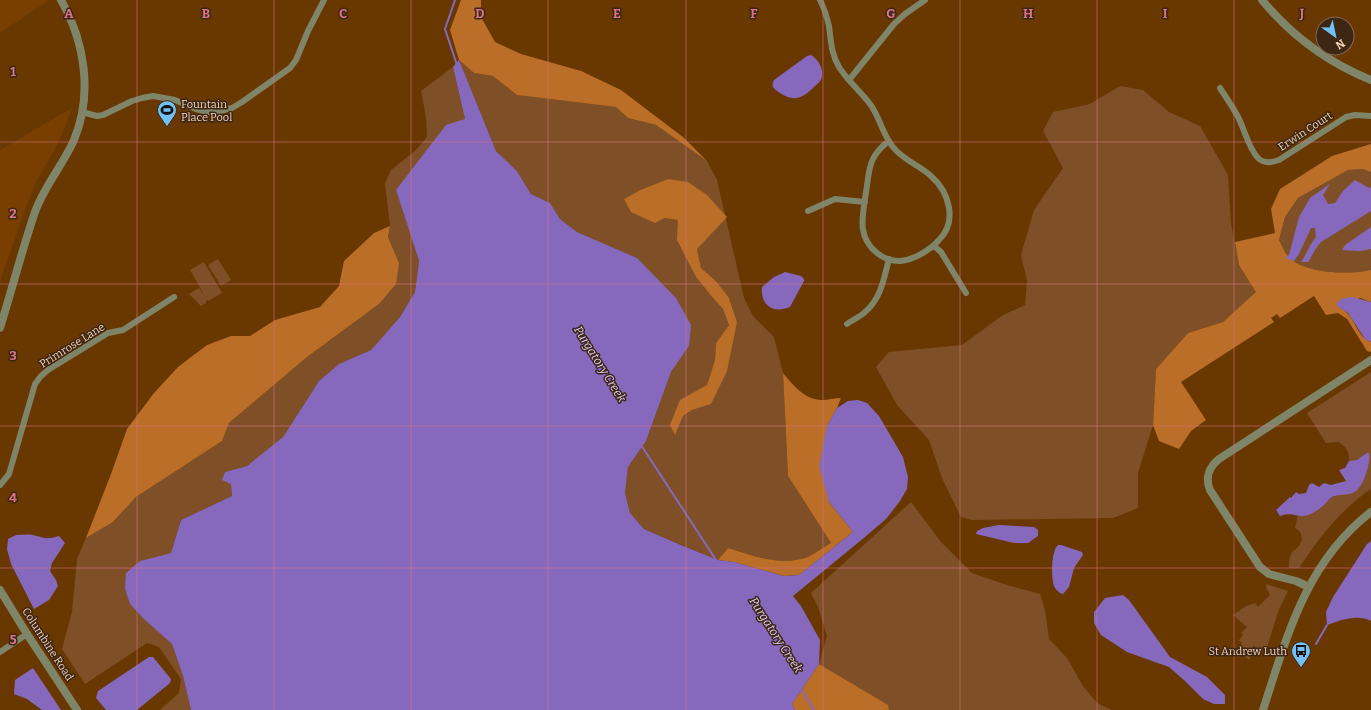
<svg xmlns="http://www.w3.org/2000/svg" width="1371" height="710" viewBox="0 0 1371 710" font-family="Bitter,serif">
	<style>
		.built { fill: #783f00 }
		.green { fill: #7f5028; fill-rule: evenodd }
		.forest { fill: #ba6e27 }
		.water { fill: #8669bc }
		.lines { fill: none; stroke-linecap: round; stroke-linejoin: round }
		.stream { stroke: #8669bc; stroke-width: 2 }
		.minor { stroke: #7e8569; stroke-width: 6 }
		.tertiary { stroke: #7e8569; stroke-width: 8 }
		.grid { fill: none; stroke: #da758b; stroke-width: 1; stroke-opacity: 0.55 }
		.labels { text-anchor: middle; stroke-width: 3; stroke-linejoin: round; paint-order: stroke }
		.poi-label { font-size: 11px; fill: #f1d2bb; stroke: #3d2613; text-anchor: start }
		.street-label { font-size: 11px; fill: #f1d2bb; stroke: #3d2613 }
		.water-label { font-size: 12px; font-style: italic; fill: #dbcefa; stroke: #3d2613 }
		.grid-label { font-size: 13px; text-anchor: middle; font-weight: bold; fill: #da758b; stroke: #3d2613; stroke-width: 3; stroke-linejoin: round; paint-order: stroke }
	</style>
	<rect width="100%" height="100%" fill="#693700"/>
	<g class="built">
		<path d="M0,0H47L48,1L0,33Z"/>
		<path d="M72,108L64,129L54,151L36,182L23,215L0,282V150Z"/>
	</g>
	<g class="green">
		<path d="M459,60L474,73L493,76L517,95L616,107L628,118L656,125L707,161L717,180L744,298L753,316L774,337L783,373L788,476L831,543C823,547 810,558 801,559C777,565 751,555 728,548L718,560L644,529L630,513L625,493L628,467L646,441L671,372L689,346L637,258L577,232L560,219L550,203L531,194L517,171L496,151ZM668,179L697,249L701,268L716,281L729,298L737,322L711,404L692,410L683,416L696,392L707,385L715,360L716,343L729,325L723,309L712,297L696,277L678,220L664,218L624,199L640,190Z"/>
		<path d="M453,67L465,119L396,190L419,261L415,292L400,317L371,350L339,364L319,381L283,437L247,466L225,472L231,484L232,496L181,520L171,553L140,561L159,632L172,644L183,676L191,710H160L179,693L181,679L159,647L147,643L85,684L62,649L72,612L77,559L86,538L113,522L136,497L222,441L229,423L307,357L379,304L399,263L388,237L390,226L385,183L391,170L415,151L427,137L426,117L421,91Z"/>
		<path d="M1120,86L1143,90L1169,112L1200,126L1228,175L1231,224L1239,264L1257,292L1223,322L1188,333L1156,369L1153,425L1138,473V508L1113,518L972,520L961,517L942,478L929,440L897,405L876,367L889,352L962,345L1003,315L1025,305L1027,281L1021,255L1034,210L1063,168L1043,131L1053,112L1090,104Z"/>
		<path d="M1363,169L1371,172V270C1350,275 1302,274 1288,256C1284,252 1282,245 1279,240L1285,217L1298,198L1348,170Z"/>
		<path d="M218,259L231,280L221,286L208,265Z"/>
		<path d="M204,262L222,293L208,301L206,299V303L201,306L189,294L199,288L206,298L190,270Z"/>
		<path d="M1371,372V489C1342,508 1318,539 1299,568H1289C1288,563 1290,555 1293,551C1294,550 1296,549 1298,547C1304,541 1303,532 1295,528L1298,514L1304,516L1318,510L1332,497L1350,493L1360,458L1357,460L1349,461C1350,452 1346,447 1339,442L1326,443L1307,413Z"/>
		<path d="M911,502L941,542L972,573L1007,585L1040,594L1045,610L1049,639L1067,658L1083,686L1097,703L1112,710H889L887,705L819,664L827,636L818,607L811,593Z"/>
		<path d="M1266,584L1288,591L1279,609L1266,651L1253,646L1250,653V660L1237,652L1242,643L1239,640L1243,635L1241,633L1247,627L1233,615L1246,606L1255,603L1258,607L1270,595L1266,587Z"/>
	</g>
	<g class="forest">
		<path d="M461,0H481V17L495,42L521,54L581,71L621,90L683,137L707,161L656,125L628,118L616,107L517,95L493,76L474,73L459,60L450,30Z"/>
		<path d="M1371,144V172L1363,169L1348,170L1298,198L1285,217L1279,240C1282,245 1284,252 1288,256C1302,274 1350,275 1371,270V302L1360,298L1340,308C1355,314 1356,337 1371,342V352L1367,351L1347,319L1338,313L1326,315L1314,296L1280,318L1277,314L1271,318L1274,322L1181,382L1206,420L1191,431L1179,449L1159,441L1153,425L1156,369L1188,333L1223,322L1256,292L1239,265L1235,242L1275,233L1271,209L1280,189L1332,156Z"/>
		<path d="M668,179L688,182L707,195L727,217L697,249L701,268L716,281L729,298L737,322L727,371L711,404L692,410L683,416L675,435L670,425L680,400L707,385L715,360L716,343L729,325L723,309L712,297L696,277L677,240L678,220L664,218L655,223L631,212L624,199L640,190Z"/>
		<path d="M390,226L388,237L399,263L396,284L379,304L307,357L229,423L222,441L136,497L113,522L86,538L111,474L127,429L154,393L178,367L207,345L231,336H250L275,320L320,307L339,286L344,261L374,233Z"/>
		<path d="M783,373C793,385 805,400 822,400C828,400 835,398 841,398L837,408L827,426L829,502L853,532L799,575L784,576L734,562L718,560L728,548C751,555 776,565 801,559C810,558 823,547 831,543L788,476Z"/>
		<path d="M819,664L888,705L889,710H795L792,704Z"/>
	</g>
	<g class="water">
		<path d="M811,55C817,58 824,69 822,76C822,81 816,85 813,88C800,100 793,102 777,91C773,88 771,85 774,80L807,56Z"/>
		<path d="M459,60L496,151L517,171L531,194L550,203L560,219L577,232L637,258L676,298L691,325L689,346L671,372L646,441L628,467L625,493L630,513L644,529L681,545L718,560L734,562L784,576L799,575L853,532L829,502L819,466L827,426L837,408L848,401L858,400L867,403L879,416L903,457L908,477L907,489L900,501L886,519L865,537L793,596L801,606L820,640L819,664L792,704L795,710H191L183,676L172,644L144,619L130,604L125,589L126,573L140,561L171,553L181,520L232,496L231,484L222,480L225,472L247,466L283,437L319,381L339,364L371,350L400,317L415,292L419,261L396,190L446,125L465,119L453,67Z"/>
		<path d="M1355,180L1367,187L1371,188V211L1321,242C1315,248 1313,255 1308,262H1301C1307,253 1309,246 1316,237L1315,228H1311L1299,254L1294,261L1285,258L1289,255L1299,217L1310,198L1330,184L1323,195L1328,204L1335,203L1343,191Z"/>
		<path d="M1371,227V249L1360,251L1342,250L1345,245Z"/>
		<path d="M785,272L801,276L804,279V281L790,307C773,314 760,305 762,287L774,277Z"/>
		<path d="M1352,297L1371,302V342L1365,339L1348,313L1337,306V303L1341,299Z"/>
		<path d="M1367,453H1369C1371,462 1364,485 1356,491C1349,496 1339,494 1332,497C1329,499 1327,502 1325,504C1320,509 1311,515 1304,516C1294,516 1290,512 1280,516L1276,510L1290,497L1291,498L1296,492L1299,494L1306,493L1309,485L1312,483L1319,487L1324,483L1331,485L1346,481L1339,470L1345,468L1349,461L1357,460Z"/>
		<path d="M999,525L1034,527L1038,530V536L1028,543H1014L976,534L977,531L983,528Z"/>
		<path d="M16,535C22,535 28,534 33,535C46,538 45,540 59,536L65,543L52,563L50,571L56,580L58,586L49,600L34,609L11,564L7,549L8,539Z"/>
		<path d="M1371,541V621C1357,614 1341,620 1327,625L1326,612L1333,597L1367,544Z"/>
		<path d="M1058,545H1061L1082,552L1083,555L1074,568L1069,587L1063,594L1060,593C1058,591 1055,589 1054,586C1051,577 1051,551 1058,545Z"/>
		<path d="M1123,595L1129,600L1170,657L1207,677L1225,695V704H1214L1203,699L1185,681L1169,667L1127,652L1101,635L1094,623V612L1105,598Z"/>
		<path d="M149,657H153L171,679L170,683L137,710H106L96,698L98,691Z"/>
		<path d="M33,668L61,710H42L27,699L14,694L15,680Z"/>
	</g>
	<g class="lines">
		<g class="stream">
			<path d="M455,0L445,29L457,65"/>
			<path d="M641,445L716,560"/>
			<path d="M1316,644L1327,625"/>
			<path d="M801,689L814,710"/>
		</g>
		<g class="minor">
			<path d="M820,0C824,8 827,17 829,26C831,40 831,54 839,67C847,80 860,91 870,104C880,117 882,134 893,147C903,160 919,165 931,176C949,192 958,221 939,240C930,250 914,260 900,261C892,261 883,258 877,253C856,236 863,215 866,192C868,181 868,169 873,159C877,151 882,146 889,141"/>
			<path d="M849,80L894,24L905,14L925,0"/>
			<path d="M1220,88C1226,97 1232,106 1237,115C1244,127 1248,148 1258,158C1264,164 1271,163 1279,160L1346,117L1355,115L1371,116"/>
			<path d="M82,112L97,116L103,115L132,101L142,98L153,96L175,100L196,109L208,112L220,111L232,108L242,102L290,68L296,60L308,31L324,0"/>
			<path d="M808,211L835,199L865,202"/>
			<path d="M934,246L941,252L966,293"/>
			<path d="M847,324C852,320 860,317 865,312C881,299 884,278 889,259"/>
			<path d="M0,485L9,474L35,384L41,376L48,370L108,333L123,330L174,297"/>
			<path d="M0,652L27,634"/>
		</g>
		<g class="tertiary">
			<path d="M1262,0C1291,35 1329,63 1371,80"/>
			<path d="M0,328C12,289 22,250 35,212C44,186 63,165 74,140C93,94 85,42 61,0"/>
			<path d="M1309,587L1296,581L1269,574L1260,567L1210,490C1205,478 1209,467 1219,459L1371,360"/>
			<path d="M0,590L27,634L77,710"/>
			<path d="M1263,710C1287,636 1306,562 1371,512"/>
		</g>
	</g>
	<path class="grid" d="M137,0V710M274,0V710M411,0V710M548,0V710M686,0V710M823,0V710M960,0V710M1097,0V710M1234,0V710M0,142H1371M0,284H1371M0,426H1371M0,568H1371"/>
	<defs>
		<symbol id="stadium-pin" viewBox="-11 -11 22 30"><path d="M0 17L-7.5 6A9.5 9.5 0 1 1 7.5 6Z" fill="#71c1f5" stroke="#3d2613"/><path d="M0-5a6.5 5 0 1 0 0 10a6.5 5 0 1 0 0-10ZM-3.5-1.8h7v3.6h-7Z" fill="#111"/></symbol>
		<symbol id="bus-pin" viewBox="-11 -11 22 30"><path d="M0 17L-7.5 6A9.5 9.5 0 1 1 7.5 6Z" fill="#71c1f5" stroke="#3d2613"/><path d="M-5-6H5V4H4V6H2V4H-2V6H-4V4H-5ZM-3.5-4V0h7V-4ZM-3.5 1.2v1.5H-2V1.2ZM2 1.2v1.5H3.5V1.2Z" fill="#111"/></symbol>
	</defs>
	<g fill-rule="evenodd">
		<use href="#stadium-pin" x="156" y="99" width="22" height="30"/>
		<use href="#bus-pin" x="1290" y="640" width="22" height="30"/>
	</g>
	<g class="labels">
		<g class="poi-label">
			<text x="181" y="108">Fountain<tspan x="181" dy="13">Place Pool</tspan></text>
			<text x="1287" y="655" text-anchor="end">St Andrew Luth</text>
		</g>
		<g class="street-label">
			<text transform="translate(1305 131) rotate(-33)" y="4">Erwin Court</text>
			<text transform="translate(72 345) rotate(-32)" y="4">Primrose Lane</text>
			<text transform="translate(48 644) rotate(57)" y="4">Columbine Road</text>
		</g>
		<g class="water-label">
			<text transform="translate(600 364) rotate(58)" y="4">Purgatory Creek</text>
			<text transform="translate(776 635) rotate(57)" y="4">Purgatory Creek</text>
		</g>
	</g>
	<g class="grid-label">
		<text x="69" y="18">A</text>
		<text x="206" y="18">B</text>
		<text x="343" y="18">C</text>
		<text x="480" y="18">D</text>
		<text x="617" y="18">E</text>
		<text x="754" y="18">F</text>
		<text x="891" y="18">G</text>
		<text x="1028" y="18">H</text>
		<text x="1165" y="18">I</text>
		<text x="1302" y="18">J</text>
		<text x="13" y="76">1</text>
		<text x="13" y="218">2</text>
		<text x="13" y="360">3</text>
		<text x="13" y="502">4</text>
		<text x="13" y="644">5</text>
	</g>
	<g transform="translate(1335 36) rotate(147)"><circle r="19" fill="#3d2613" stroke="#856b56"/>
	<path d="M0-3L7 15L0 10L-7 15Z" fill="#71c1f5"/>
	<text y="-6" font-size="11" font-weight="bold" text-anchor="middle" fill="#f1d2bb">N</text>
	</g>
</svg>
